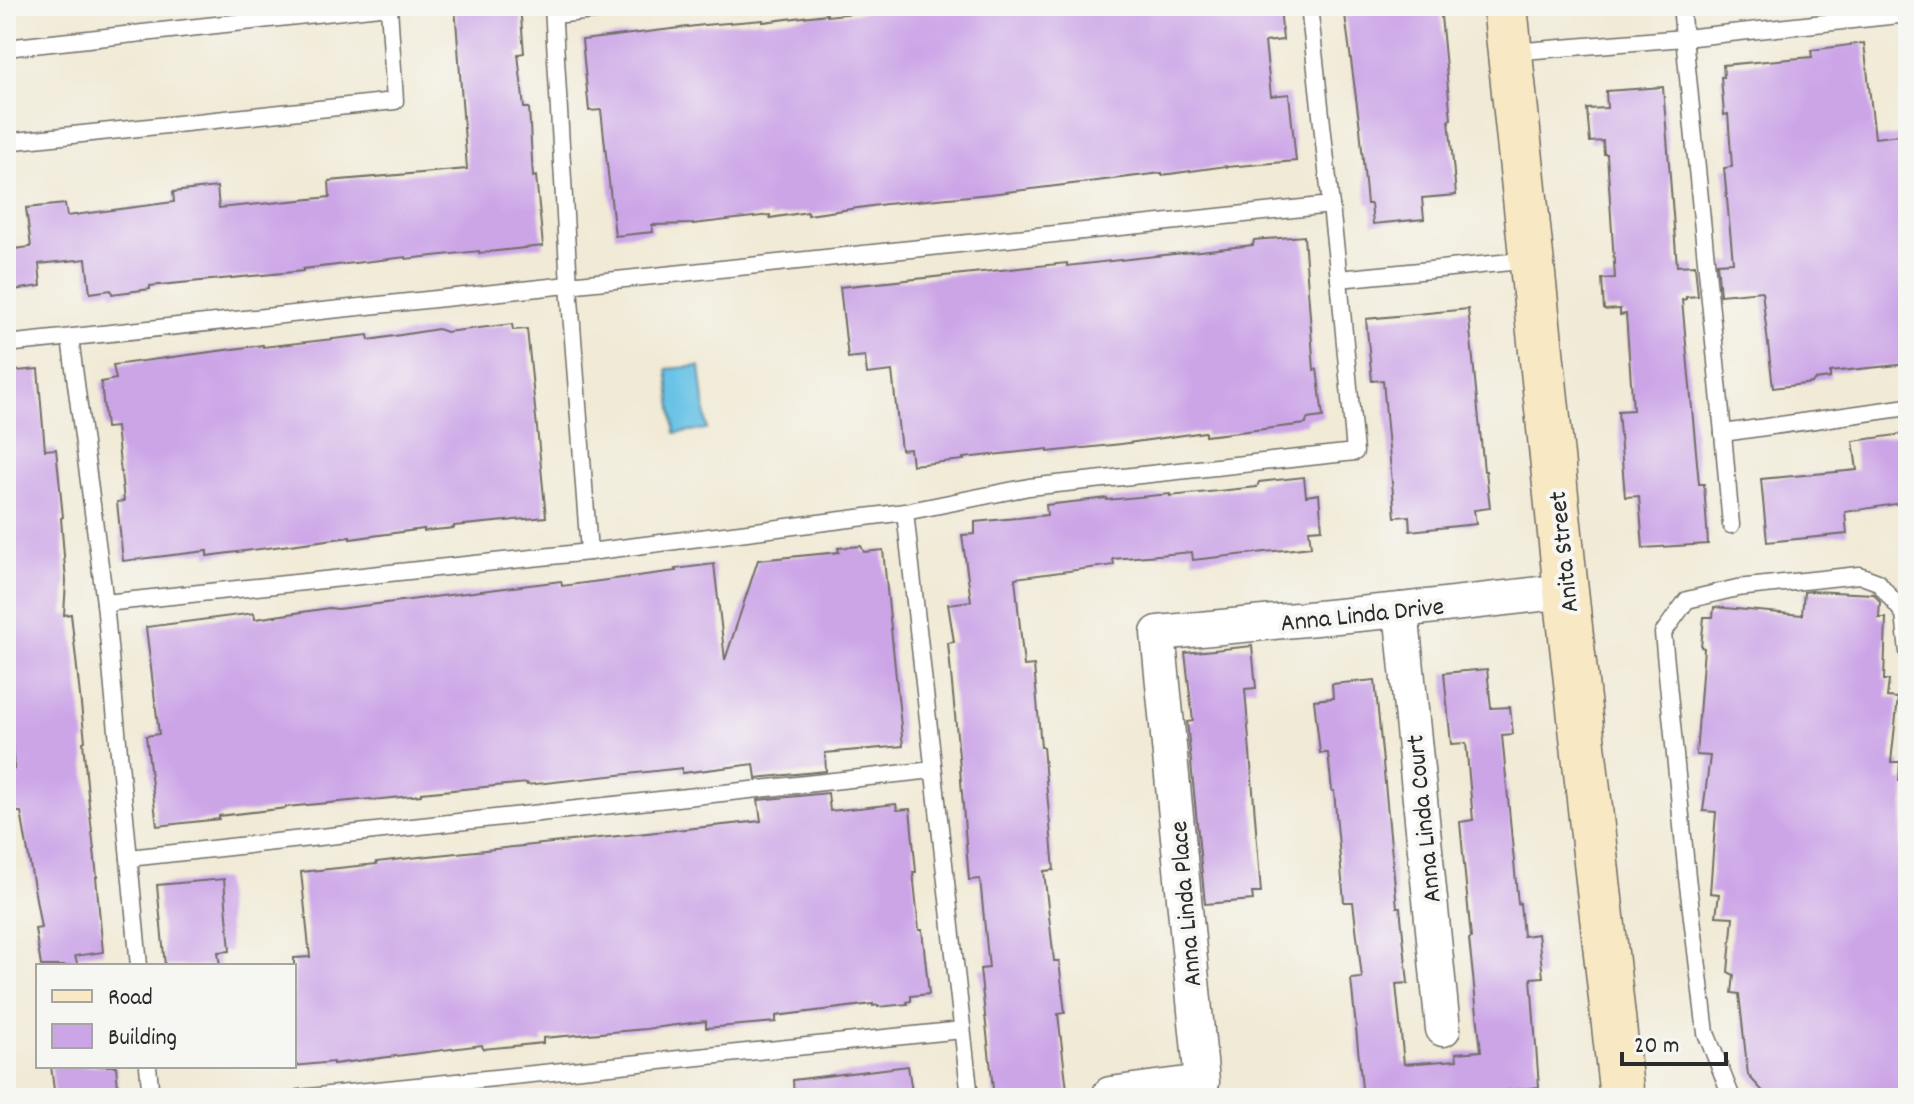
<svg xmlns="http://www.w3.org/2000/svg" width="1914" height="1104" viewBox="0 0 1914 1104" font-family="Dekko,sans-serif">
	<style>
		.water { fill: #69c3e6; stroke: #4a7788; stroke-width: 2 }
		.building { fill: #cca5e7 }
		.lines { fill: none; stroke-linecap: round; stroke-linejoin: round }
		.lane-casing { stroke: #706e67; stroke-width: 19 }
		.street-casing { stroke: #706e67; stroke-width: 37 }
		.secondary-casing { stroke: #706e67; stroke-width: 47 }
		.lane { stroke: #fff; stroke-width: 16 }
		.street { stroke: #fff; stroke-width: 34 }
		.secondary { stroke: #f8e8c3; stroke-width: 44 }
		.labels { text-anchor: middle; stroke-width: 8; stroke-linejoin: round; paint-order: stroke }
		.street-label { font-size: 26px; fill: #2b2b2b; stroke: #f6f6f2 }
	</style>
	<rect width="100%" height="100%" fill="#f6f6f2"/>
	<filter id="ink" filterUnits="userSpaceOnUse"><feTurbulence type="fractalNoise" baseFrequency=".0125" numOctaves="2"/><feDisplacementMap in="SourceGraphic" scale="16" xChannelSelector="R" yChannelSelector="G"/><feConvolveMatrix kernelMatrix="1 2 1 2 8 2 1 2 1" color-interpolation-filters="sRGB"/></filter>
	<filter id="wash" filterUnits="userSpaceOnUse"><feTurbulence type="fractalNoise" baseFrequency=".006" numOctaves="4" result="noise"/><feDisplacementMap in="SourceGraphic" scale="32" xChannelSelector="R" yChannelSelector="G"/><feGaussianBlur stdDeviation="1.8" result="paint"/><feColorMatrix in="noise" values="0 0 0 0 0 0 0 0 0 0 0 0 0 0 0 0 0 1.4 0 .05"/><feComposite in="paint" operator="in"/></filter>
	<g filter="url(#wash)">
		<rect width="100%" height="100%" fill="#f1ead6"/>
		<path class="water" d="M700,366L707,429L675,433L667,369Z"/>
		<g id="blocks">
			<g class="building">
				<path d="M455,6H520L524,53L518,54L524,108H529L533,177L536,176L543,246L479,253V251L406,259V257L303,269V271L150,286V289L112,294L111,290L90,293L86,259L39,264L41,286L6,291V250L31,247L26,208L65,204L67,216L174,202L173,192L217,187L219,208L330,197L329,181L467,169Z"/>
				<path d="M920,6H1280L1283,40L1265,42L1271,96L1289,94L1296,161L1227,167L1226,166L1162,175V173L990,194L886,204L808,215V212L770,218V215L693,224L652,225L653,232L615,236L601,110L589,111L582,40L704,25L763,20V22L827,14V16Z"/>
				<path d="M1355,6H1440L1451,119L1449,120L1456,195L1422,198L1424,219L1373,224L1371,204H1367L1360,128L1345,15L1354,14Z"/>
				<path d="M1864,43L1875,138L1908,134V364L1830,372V378L1814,380L1812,383L1773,388L1762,291L1720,295L1717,263L1733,262L1724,168L1732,167L1728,114L1724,115L1721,77H1724L1723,65L1812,57L1811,50Z"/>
				<path d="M1663,87L1677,266L1695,265L1698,296L1686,297V299L1682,300L1699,484H1704L1708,544L1643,548L1639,496L1625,497L1618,411L1633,410L1626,314L1620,315V309L1604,310L1602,279L1615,278L1607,154H1604L1603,141L1590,142L1587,109L1607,108L1606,91Z"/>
				<path d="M1304,236L1314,370L1317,369L1323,417L1307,419L1306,424L1205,436V432L1121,444L1048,452V449L963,458L964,460L912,465L910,449L901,450L892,371L867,374L865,356L848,358L840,287L1067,263V266L1253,245L1254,240Z"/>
				<path d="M1468,309L1484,471H1486L1490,508L1474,510L1476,524L1410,531L1409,516L1395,517L1383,380L1372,381L1366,319Z"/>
				<path d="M512,324L513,330L527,329L546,517L454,526V528L424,531V529L350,539V537L207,556V551L123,561L117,502L124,501L116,427L106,428L101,382L116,379L113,365L263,345V347L368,335L369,340L438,329L446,332Z"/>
				<path d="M38,369L45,450L56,449L63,517L61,518L66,581L64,615L71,614L85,741L83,742L89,805L97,877H96L103,952L75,956L78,966H41L35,929L41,928L21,812H15L11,770L14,769L6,660V372Z"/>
				<path d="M1903,434L1904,439H1908V502L1845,512L1847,534L1767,542L1761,479L1857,470L1853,441Z"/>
				<path d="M1304,477L1306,496L1319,494L1322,529L1309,530L1311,547L1193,560L1192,552L1113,559L1114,565L1015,578L1024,666L1034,665L1041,747H1043L1054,870L1044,871L1054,961H1059L1065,1013L1058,1014L1068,1098H994L980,969L989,968L980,879L969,880L959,756L948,643L954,642L948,604L971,601L962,535L975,534V522L1047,515L1046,505L1107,498V500L1170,494V496L1257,487L1259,482Z"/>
				<path d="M861,546L864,552L883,550L903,746L825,753L826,771L756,778L754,764L682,773V768L527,785V783L421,793V795L372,800L371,799L286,807V808L219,816V819L157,826L146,736L159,734L146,627L254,613L255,619L329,608L338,609L561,581L562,586L676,571L675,569L714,564L725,660L758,560L839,552L838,548Z"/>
				<path d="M1812,591L1874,594L1880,602L1879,618H1886L1884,680H1889L1887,697L1898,698L1891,762H1900L1899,781H1906L1899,860L1908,861V1098H1864L1865,1094L1809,1098H1769L1748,1075L1739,994L1732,993L1734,975L1728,972L1733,917L1716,916L1719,894L1710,893L1716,812L1703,811L1710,756L1696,755L1704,648L1701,647L1704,617H1713L1714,607L1802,615L1804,592Z"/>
				<path d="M1252,646L1256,688L1245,689L1261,893H1252L1253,900L1205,904L1187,722L1193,721L1185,653Z"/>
				<path d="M1487,669L1491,708L1510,707L1513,734L1502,735L1518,904L1520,903L1523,936L1538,934L1543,977L1531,978L1539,1087L1444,1098H1363L1351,979L1362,978L1353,902H1344L1334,791H1332L1328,753H1320L1314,700L1333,698L1332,684L1375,680L1397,907H1400L1408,983L1396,984L1404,1064L1457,1060L1456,1053L1481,1051L1469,939L1471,938L1460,822L1473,820L1466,743L1451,744L1444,673Z"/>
				<path d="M828,793L830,811L896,804L897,810L910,809L916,872H913L919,930H922L929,994L911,996V1001L907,1002L908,1004L878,1007V1005L873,1006V1004L776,1016V1022L706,1028V1021L646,1029L543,1038V1043L483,1049L482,1045L333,1064V1062L294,1066V958L310,957L301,872L377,864L376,862L428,856L761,821L758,800Z"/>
				<path d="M224,879L230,951L218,952L220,966H165L157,885Z"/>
				<path d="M51,1066H116L119,1098H55Z"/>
				<path d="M908,1066L913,1098H794L793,1080Z"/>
			</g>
		</g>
	</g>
	<g filter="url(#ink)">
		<use href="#blocks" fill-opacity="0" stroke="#706e67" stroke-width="2"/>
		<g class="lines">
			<defs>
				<g id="lane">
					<path d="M553,6L569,285L589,552"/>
					<path d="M1681,6L1723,433L1731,525"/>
					<path d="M554,15L641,6"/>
					<path d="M6,48L389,6"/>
					<path d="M1511,52L1684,38L1908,14"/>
					<path d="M6,142L395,101L389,7"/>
					<path d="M1339,279L1531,260"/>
					<path d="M70,338L105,603L139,966"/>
					<path d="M6,344L1331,205"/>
					<path d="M1723,433L1908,407"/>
					<path d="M905,512L970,1098"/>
					<path d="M105,603L589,552L905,512L1029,487L1355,452L1339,279L1309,6"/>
					<path d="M129,858L933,770"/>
					<path d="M148,1066L151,1098"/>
					<path d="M299,1098L962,1030"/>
					<path d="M1732,1098L1706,1033L1687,877L1663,633L1687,600L1737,588L1859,575L1878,582L1904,614L1908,652"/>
				</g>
				<g id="street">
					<path d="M1401,610L1443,1029"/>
					<path d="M1110,1094L1202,1082L1158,633L1401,610L1566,591"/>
				</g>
				<path id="secondary" d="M1505,6L1566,591L1622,1098"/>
			</defs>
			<use href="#lane" class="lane-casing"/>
			<use href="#street" class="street-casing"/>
			<use href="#secondary" class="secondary-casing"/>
			<use href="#lane" class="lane"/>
			<use href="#street" class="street"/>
			<use href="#secondary" class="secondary"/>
		</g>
	</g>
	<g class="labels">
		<g class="street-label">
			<text transform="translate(1562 552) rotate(-96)" y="9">Anita Street</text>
			<text transform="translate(1362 613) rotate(-6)" y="9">Anna Linda Drive</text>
			<text transform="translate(1422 819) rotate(-96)" y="9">Anna Linda Court</text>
			<text transform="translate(1184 904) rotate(-95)" y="9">Anna Linda Place</text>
		</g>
	</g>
	<rect width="1914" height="1104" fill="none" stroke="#f6f6f2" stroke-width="32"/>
	<rect x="36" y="964" width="260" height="104" fill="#f6f6f2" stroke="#a5a5a2" stroke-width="2"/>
	<rect x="52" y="990" width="40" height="12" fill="#f8e8c3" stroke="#a5a5a2" stroke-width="2"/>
	<text x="108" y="1004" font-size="24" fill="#2b2b2b">Road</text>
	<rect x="52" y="1024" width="40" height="24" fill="#cca5e7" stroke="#a5a5a2" stroke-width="2"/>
	<text x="108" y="1044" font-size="24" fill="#2b2b2b">Building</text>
	<path d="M1622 1052v12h104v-12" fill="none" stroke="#2b2b2b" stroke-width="4"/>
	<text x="1634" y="1052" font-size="24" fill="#2b2b2b" stroke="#f6f6f2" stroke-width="6" paint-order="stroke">20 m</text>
</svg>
